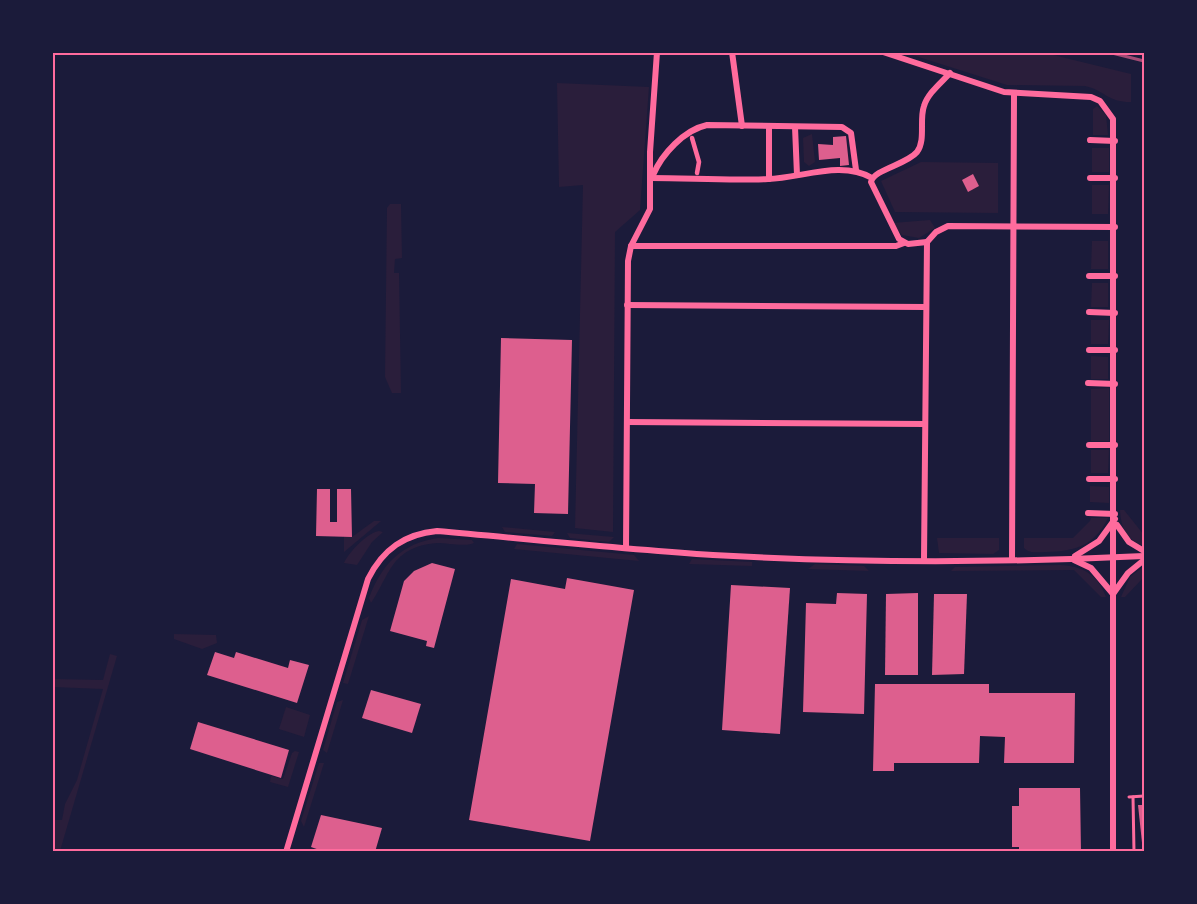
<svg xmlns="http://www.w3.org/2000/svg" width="1197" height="904" viewBox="0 0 1197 904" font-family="Figtree,sans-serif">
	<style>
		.green { fill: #2a1e3b }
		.building { fill: #dd5f8e }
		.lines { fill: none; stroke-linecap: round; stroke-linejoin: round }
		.service { stroke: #ff6b9d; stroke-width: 3 }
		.pedestrian { stroke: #ff6b9d; stroke-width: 4.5 }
		.minor { stroke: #ff6b9d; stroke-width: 6 }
		.rail { stroke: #a44b75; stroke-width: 3 }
		.neatline { fill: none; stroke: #ff6b9d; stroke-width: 2 }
	</style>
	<rect width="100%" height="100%" fill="#1b1b3a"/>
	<g class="green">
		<path d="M906,53H1045L1131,74V102C1107,102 1106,91 1085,86L1007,85Z"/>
		<path d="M557,83L649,87L640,210L615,232L613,532L575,528L583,185L559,187Z"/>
		<path d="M1097,106L1106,115L1108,135H1093V109Z"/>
		<path d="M812,134L815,162L809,166L804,162L803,138Z"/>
		<rect x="1092" y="148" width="17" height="24"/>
		<path d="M921,162L998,163V213L895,212L881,181Z"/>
		<path d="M1092,185H1109L1108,214H1092Z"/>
		<path d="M390,204H401L402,258L395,259L394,273H399L401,393H392L385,377L387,208Z"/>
		<path d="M930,220L935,228L919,238L902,235L892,223Z"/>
		<path d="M1092,241H1108V269H1091Z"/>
		<path d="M1092,283H1108V307H1091Z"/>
		<path d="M1091,320H1109L1108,344H1091Z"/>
		<path d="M1091,356L1108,357V379H1091Z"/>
		<path d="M1109,388V441H1091V389Z"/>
		<path d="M1091,450H1109L1108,473H1091Z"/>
		<path d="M1090,486L1109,487V503L1090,502Z"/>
		<path d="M1120,510H1124L1144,535V546C1126,540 1121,528 1120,510Z"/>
		<path d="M1091,518H1108C1094,546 1076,551 1046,552C1038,552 1030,554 1024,548V538H1073L1090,521Z"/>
		<path d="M374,521H381L344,552V537H352Z"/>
		<path d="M502,527L555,532L552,536L505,532Z"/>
		<path d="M379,531L383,532L372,542L357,565L344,563C349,552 368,532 379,531Z"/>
		<path d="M567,533L614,537L609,542L570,538Z"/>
		<path d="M438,538L472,540L474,543C465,547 448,543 437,543C390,547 390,576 371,603L369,598C381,565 402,543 438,538Z"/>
		<path d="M937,538H999V550L993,554L939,553Z"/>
		<path d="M517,544L634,555L639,561L514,549Z"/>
		<path d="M692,559L752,562V566L689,564Z"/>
		<path d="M815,564L864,566L869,571L808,569Z"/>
		<path d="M1060,565C1083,566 1098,575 1106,597H1101L1074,570L951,571L955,567Z"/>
		<path d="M1144,566V577L1125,597H1121L1130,577Z"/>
		<path d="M369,616L348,684L343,683L362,620Z"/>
		<path d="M174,634L216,635L217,643L202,649L174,639Z"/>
		<path d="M110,654L117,656L60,851H53V820H62L65,804L77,780L103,689L53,687V679L103,680Z"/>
		<path d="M343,700L327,753L323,750L337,702Z"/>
		<path d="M286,707L310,715L304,737L279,729Z"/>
		<path d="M295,751L299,752L288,787L270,782L271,776L283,779L292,753Z"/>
		<path d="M319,763H324L304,827L301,821Z"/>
	</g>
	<g class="building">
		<path d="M846,136L849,165L840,166V158L819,160L818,144L833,145V137Z"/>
		<path d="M973,174L979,186L968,192L962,180Z"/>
		<path d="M501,338L572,340L568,514L534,513L535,484L498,483Z"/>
		<path d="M317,489H330V522H337V489H351L352,537L316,536Z"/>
		<path d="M432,563L455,569L434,648L426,646L427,641L390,631L404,581L414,571Z"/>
		<path d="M567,578L634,590L590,841L469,820L511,579L565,589Z"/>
		<path d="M731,585L790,588L780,734L722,730Z"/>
		<path d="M837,593L867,594L864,714L803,712L806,603L836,604Z"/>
		<path d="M918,593V675H885L886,594Z"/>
		<path d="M934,594H967L964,674L932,675Z"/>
		<path d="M215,652L234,658L236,652L288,668L290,660L309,665L297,703L207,675Z"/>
		<path d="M875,684H989V693H1075L1074,763H1004L1005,737L980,736L979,763H894V771H873Z"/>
		<path d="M371,690L421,704L412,733L362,718Z"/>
		<path d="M198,722L289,750L281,778L190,749Z"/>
		<path d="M1019,788H1080L1081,852H1019V847H1012V806H1019Z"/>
		<path d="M1138,805H1144V852H1143Z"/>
		<path d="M321,815L382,828L375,852H325L311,847Z"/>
	</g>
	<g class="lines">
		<g class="service">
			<path d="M1129,797L1144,796"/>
			<path d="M1133,797L1134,852"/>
		</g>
		<path class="pedestrian" d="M692,138L699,162L697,173"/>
		<g class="minor">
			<path d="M732,52L742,126"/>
			<path d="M883,52L1004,92L1091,97L1100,101L1113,119V852"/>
			<path d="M769,126V179"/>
			<path d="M795,127L797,175"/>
			<path d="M1090,140L1115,141"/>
			<path d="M653,175C662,154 684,130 707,125L842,127L851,133L856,170"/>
			<path d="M651,178C690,178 729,181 768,179C802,178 841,160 872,178"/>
			<path d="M1090,178H1115"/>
			<path d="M927,242L908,244L899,239L871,182C874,169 906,165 917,152C926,140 919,120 924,106C928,93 941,83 950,73"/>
			<path d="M927,242L936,232L948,226L1115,227"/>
			<path d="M631,246H896L904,243"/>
			<path d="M1089,276H1115"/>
			<path d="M627,305L926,307"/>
			<path d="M1089,312L1115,313"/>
			<path d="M1089,350H1115"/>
			<path d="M1088,383L1115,384"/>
			<path d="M627,422L925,424"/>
			<path d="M1089,445H1115"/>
			<path d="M1089,479H1115"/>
			<path d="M1088,513L1115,514"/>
			<path d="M1117,525L1129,542L1144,551"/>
			<path d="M626,548L628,261L631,246L650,209V152L657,52"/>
			<path d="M1075,556L1099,541L1115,519"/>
			<path d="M1012,559L1014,94"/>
			<path d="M924,560L927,242"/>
			<path d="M1074,560L1091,568L1113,594"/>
			<path d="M1113,594L1128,573L1144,560"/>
			<path d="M286,852L368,579C383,549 405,534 437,531C529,539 621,549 713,555C856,563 1001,563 1144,556"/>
		</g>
		<path class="rail" d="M1108,52L1144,61"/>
	</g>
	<rect width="1197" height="904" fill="none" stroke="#1b1b3a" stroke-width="108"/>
	<rect x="54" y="54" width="1089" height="796" class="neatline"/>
</svg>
